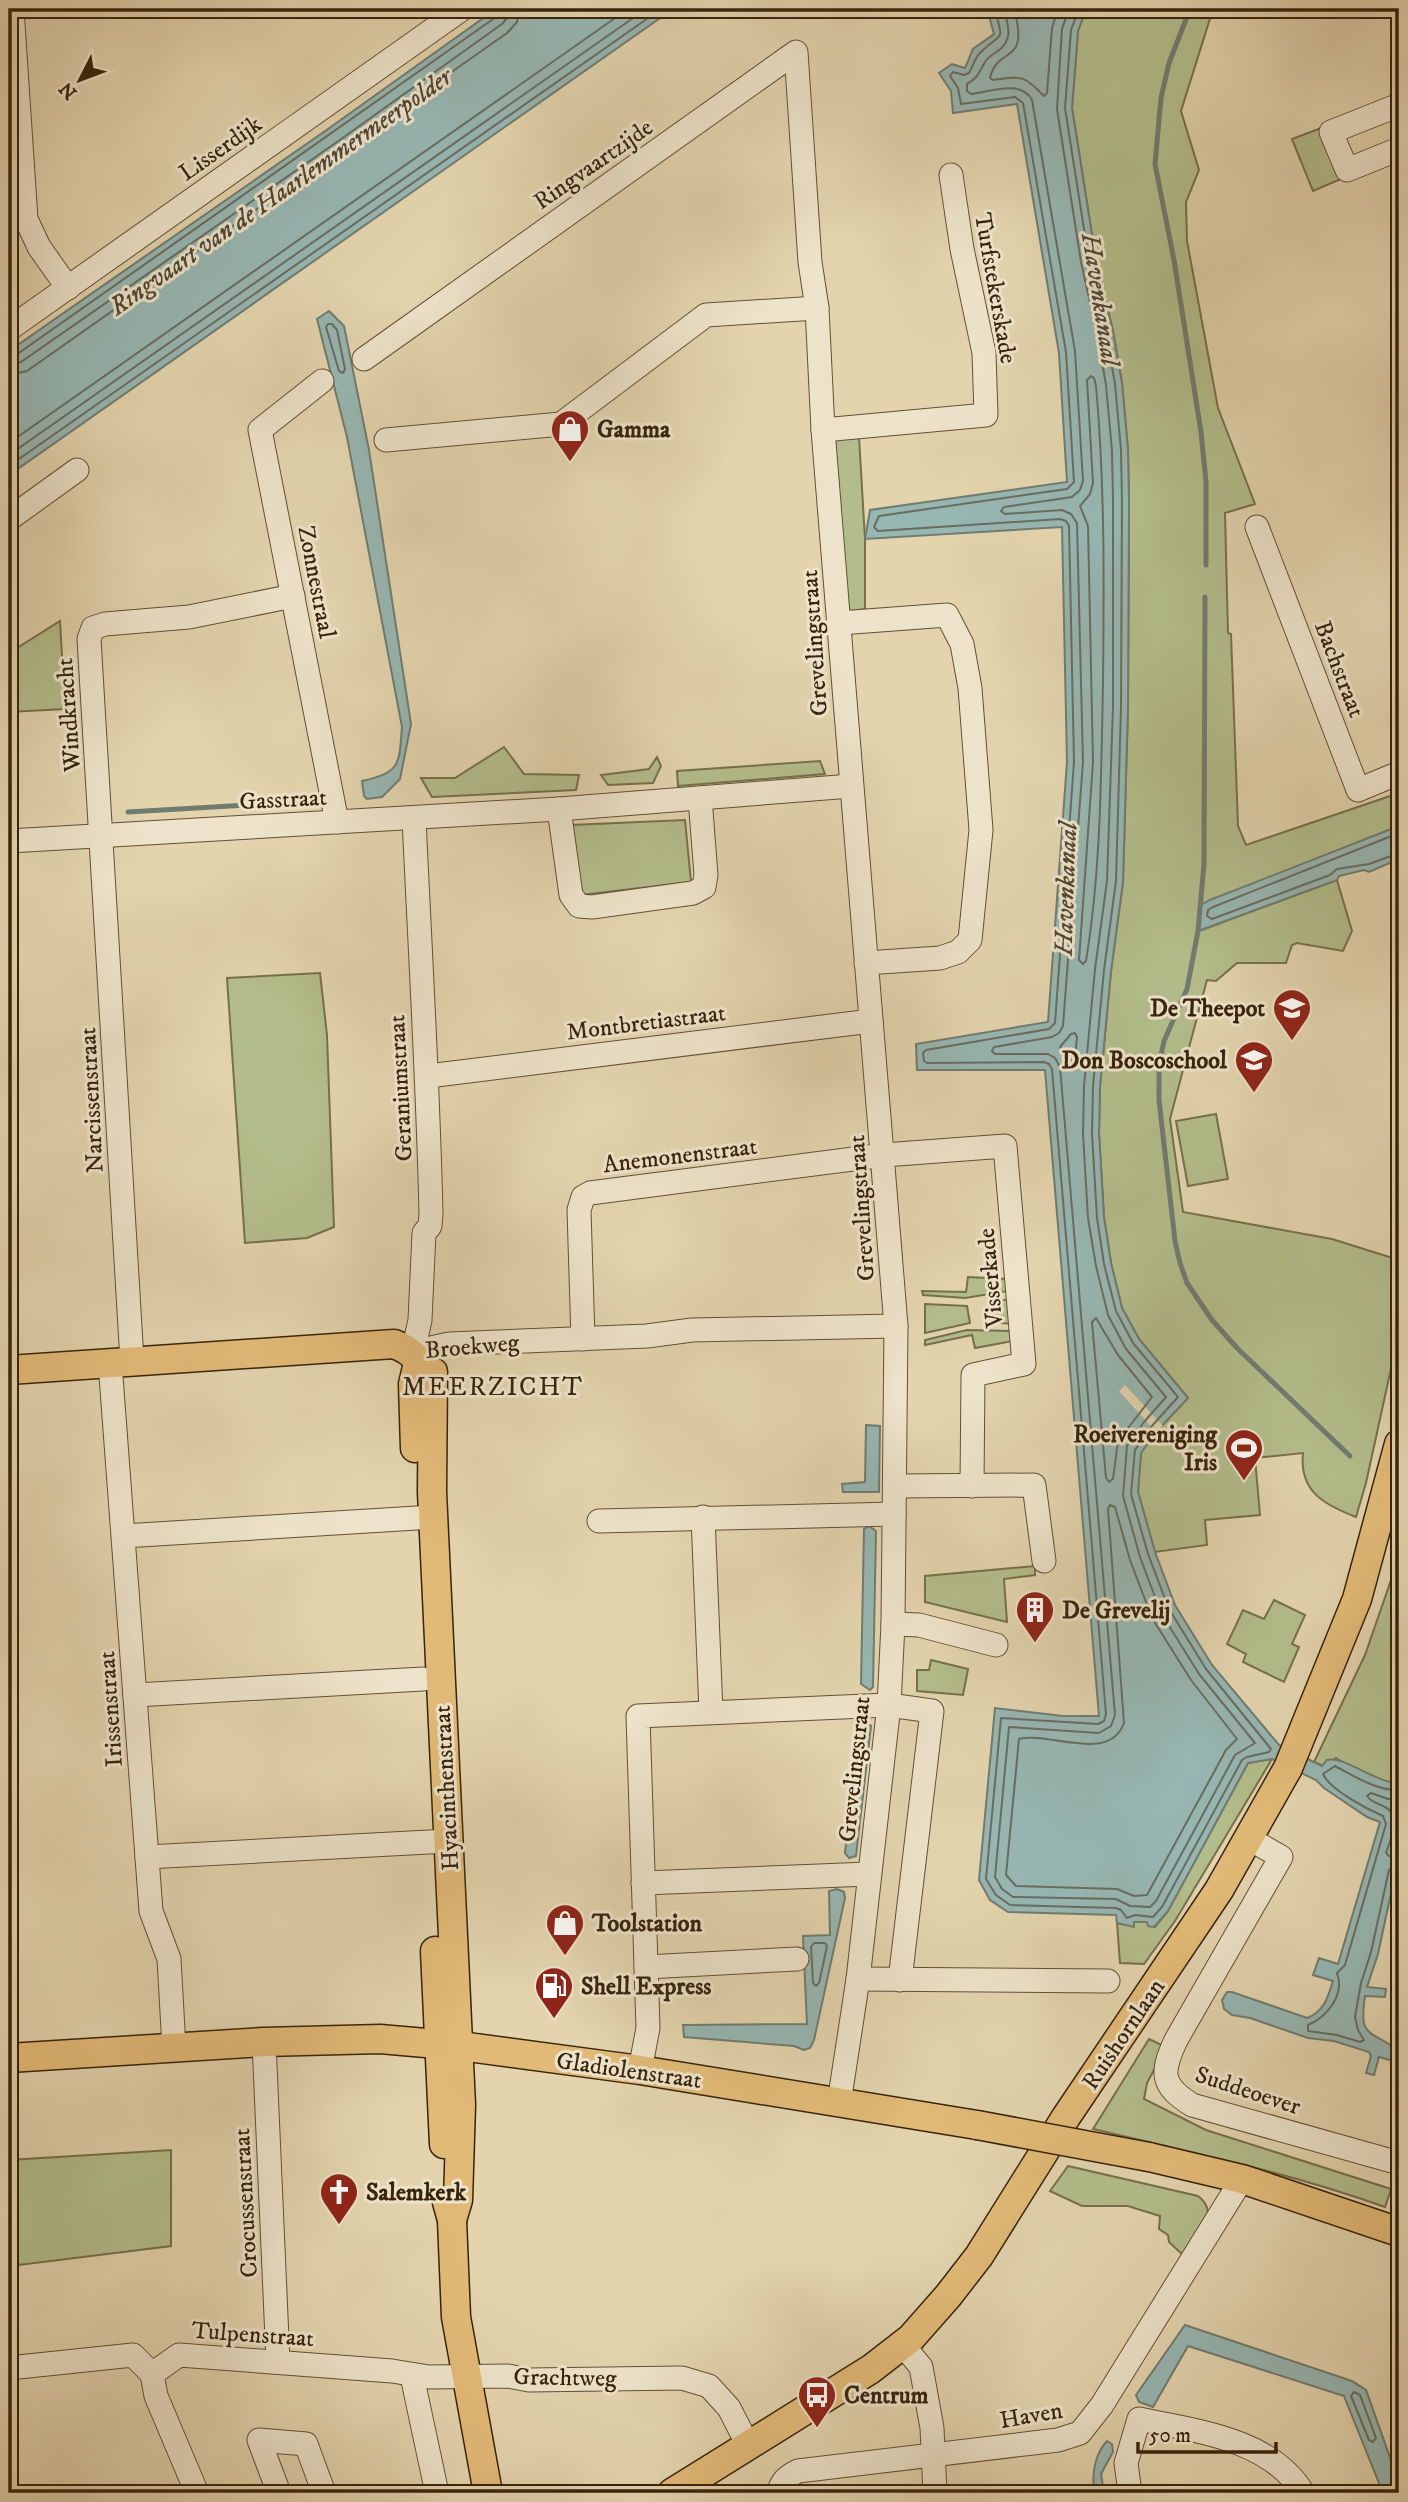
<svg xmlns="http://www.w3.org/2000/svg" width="1408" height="2502" viewBox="0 0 1408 2502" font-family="'IM FELL DW Pica',serif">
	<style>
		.green { fill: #b3bd8b; stroke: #76704c; stroke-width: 2 }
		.water { fill: #97b7b3; stroke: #717c70; stroke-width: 2 }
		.pier { fill: #e3d4ae }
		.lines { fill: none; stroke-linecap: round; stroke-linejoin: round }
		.shore { stroke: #686d60; stroke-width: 2 }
		.stream { stroke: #717c70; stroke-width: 5 }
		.minor-casing { stroke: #634f34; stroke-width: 25 }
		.major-casing { stroke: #38230c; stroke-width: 31 }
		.minor { stroke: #ede3ca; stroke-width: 23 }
		.major { stroke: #e2ba77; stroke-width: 28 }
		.major-bridge-casing { stroke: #38230c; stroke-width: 31; stroke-linecap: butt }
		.major-bridge { stroke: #e2ba77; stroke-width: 28 }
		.labels { text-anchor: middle; stroke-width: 6; stroke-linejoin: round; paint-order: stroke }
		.street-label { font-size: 24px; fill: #38230c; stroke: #ede3ca }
		.poi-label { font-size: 24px; font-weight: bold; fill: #38230c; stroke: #ede3ca; text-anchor: start }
		.water-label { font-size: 26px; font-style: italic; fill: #504836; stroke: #ede3ca }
		.neighbourhood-label { font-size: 26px; letter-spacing: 2px; fill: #38230c; stroke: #ede3ca }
	</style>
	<rect width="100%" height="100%" fill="#e3d4ae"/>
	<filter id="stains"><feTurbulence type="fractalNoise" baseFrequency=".00286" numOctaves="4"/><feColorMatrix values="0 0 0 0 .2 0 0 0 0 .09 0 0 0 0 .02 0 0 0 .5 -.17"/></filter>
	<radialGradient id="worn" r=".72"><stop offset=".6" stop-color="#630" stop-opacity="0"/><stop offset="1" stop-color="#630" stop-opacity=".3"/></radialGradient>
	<g class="green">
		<path d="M1086,9H1213L1181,111L1199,170L1186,202L1187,241L1218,408L1255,504L1225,513L1228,633L1231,634L1238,826L1246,845L1399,793V826L1201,905L1199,931L1337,880L1352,931L1343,951L1297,943L1292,945L1286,963H1237L1216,981L1207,980L1170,1119L1183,1212L1332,1239L1399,1260V1332L1366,1483L1356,1517C1325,1505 1299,1492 1303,1453L1255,1458L1260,1515L1205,1520L1207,1545L1155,1552L1138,1492L1141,1453L1156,1432L1188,1398L1139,1339L1122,1308L1111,1263L1104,1217L1099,1133L1100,1087L1111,971L1123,882L1128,707L1129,502L1128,450L1122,383L1113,331L1096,260L1072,108L1078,31Z"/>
		<path d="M1321,128L1341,179L1313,191L1292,139Z"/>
		<path d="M834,433L859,437L865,539V609L846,612Z"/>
		<path d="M60,621L65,709L9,712V678L18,672L14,650Z"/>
		<path d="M504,747L524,774L579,775L576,790L432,797L421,778H455Z"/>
		<path d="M657,757L661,766L653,783L608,785L601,775L649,769Z"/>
		<path d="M820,761L825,774L678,786L677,771Z"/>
		<path d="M685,820L691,882L581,895L571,825Z"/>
		<path d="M320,973L327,1035L334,1227L307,1238L245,1243L227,978Z"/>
		<path d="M1216,1114L1228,1179L1188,1186L1176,1121Z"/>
		<path d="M968,1277L1007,1279L1008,1291L965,1298L923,1295L922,1291L966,1292Z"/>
		<path d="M1009,1299L1012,1324L990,1322L988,1303Z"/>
		<path d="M925,1304L967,1306L970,1323L925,1333Z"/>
		<path d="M967,1330L1012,1331L1013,1341L975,1348L972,1335L925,1345V1340Z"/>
		<path d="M1399,1557V1783C1377,1783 1355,1769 1336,1758L1323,1766L1314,1762L1365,1655Z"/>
		<path d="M1035,1566V1575L1004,1579L1007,1622L925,1602V1576Z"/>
		<path d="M1274,1600L1305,1615L1292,1644L1299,1647L1284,1682L1243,1662L1246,1654L1227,1644L1243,1610L1264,1619Z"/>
		<path d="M931,1660L968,1669L963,1695L917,1691V1670H929Z"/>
		<path d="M1272,1759L1175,1921L1144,1964L1120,1963L1117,1923L1134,1926V1922H1148L1155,1927L1168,1911L1248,1763Z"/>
		<path d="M1149,2039L1166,2047L1147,2083L1144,2099L1206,2130L1391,2189L1385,2207C1290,2173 1191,2152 1093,2129Z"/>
		<path d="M171,2150V2246L19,2265L15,2251H9V2160Z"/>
		<path d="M1068,2166L1198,2196C1222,2214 1197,2239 1185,2257L1169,2242L1168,2235L1159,2229L1160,2216L1128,2206H1082L1050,2191Z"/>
	</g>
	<g class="water">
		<path d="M496,9H673L9,475V351L328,129Z"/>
		<path d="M987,9H1086L1078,31L1072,108L1096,260L1113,331L1122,383L1128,450L1129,502L1128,707L1123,882L1111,971L1100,1087L1099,1133L1104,1217L1111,1263L1122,1308L1139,1339L1188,1398L1156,1432L1141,1453L1138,1492L1155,1552L1175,1605L1212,1665L1279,1745L1322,1766L1327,1760C1346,1756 1375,1783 1399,1783V1856L1378,1954L1367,1987L1386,1989L1385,1997L1365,1996C1359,2037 1367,2029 1397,2049L1399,2057L1393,2061L1379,2057L1374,2075L1366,2073L1371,2056L1369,2052L1334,2041L1308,2038L1250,2018L1232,2015L1224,2009L1222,2000L1227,1992H1232L1307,2018C1324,2012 1328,1997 1333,1981L1313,1975L1319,1958L1338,1964L1380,1822L1367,1817L1324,1788L1316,1780L1272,1759L1248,1763L1168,1911L1154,1927L1148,1926L1147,1922H1134V1927L1117,1923L1116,1915L1008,1912L990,1900L979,1880L995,1708L1063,1716H1099L1045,1070H917L916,1044L1048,1022L1067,762L1062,527L865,539L870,510L1067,482L1059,353L1017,104L953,113L951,91L939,73L952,64L965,68L973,49L994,34Z"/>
		<path d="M329,311L344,326L369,450L411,724L400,779L382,797L367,799L364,796L362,781C401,772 399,765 402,727L347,437L317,319Z"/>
		<path d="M1399,826V859L1369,872L1364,870L1339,876L1337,880L1198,931L1201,905L1210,900Z"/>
		<path d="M866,1425L880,1426L879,1492H843L842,1484L865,1482Z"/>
		<path d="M869,1526L876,1531L873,1687L870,1690L861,1684L864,1529Z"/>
		<path d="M866,1722L871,1726L856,1856L849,1858L845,1853L858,1728Z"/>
		<path d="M837,1889L844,1892L845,1898L814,2040L810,2048L804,2050L794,2046L684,2037L683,2025L807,2024L803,1936L830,1935L829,1891Z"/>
		<path d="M1185,2325L1352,2381L1366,2390L1399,2483V2493H1383L1344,2396L1188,2346L1153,2407L1139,2402L1136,2395Z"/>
		<path d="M1107,2441L1112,2444L1113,2452L1101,2474L1104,2493H1094C1092,2476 1094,2455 1107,2441Z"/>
	</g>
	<path class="pier" d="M1125,1385L1163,1426L1156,1432L1119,1391Z"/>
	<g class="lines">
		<g class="shore">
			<path d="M995,9C1004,45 1003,30 981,52C975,57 973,66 969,73L964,75L953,72L950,76L958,88L961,104L1015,97L1023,103L1066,352L1074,482L1067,489L879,516L874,527L878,531L1060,519L1066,521L1069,526L1074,762L1055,1023L1049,1029L926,1050L923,1053L924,1061L927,1063L1044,1062L1049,1064L1052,1069L1106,1714L1104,1721L1098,1724L1001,1718L986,1879L996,1895L1010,1905L1116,1908L1121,1910L1127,1918L1135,1915L1153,1917L1162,1907L1242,1760L1247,1757L1269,1752L1271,1749L1206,1669L1169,1609L1148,1554L1131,1494L1135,1450L1151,1427L1178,1397L1133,1343L1116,1311L1104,1264L1097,1218L1092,1134L1093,1086L1104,970L1116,881L1121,707L1122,502L1121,450L1115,384L1106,332L1089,261L1065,108L1071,30L1079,9"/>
			<path d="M1004,9C1008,26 1014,39 998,51C993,54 988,57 985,62C979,72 978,78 967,84V91L971,94C990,92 1021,79 1032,100L1075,351L1083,481L1080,490L1072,497L1004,507L1001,511L1005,514L1062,510L1071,514L1077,523L1083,762L1063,1026L1059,1033L1052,1037L994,1047L992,1051L995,1054H1048L1055,1058L1060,1067L1115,1715L1111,1726L1099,1733L1009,1727L995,1877L1002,1889L1013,1897L1116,1899L1130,1906L1150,1907L1156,1901L1235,1755L1255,1743L1199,1674L1161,1613L1140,1557L1123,1496L1127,1446L1144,1422L1166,1397L1126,1349L1108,1315L1096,1266L1088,1218L1083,1134L1084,1086L1095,969L1107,881L1113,707V502L1112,451L1106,385L1097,334L1081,262L1057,109L1062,29L1069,9"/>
			<path d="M1014,9C1030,67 998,44 990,78L993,80C1023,76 1023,75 1044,96L1047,93L1052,28L1058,9"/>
			<path d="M328,324H332L337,330L345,369L343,373L339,371L326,327Z"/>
			<path d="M9,356L16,355L496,17L499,9"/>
			<path d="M9,365L21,362L337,142L502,24L507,18L508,9"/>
			<path d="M9,375L27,371L507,33L517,22L519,9"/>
			<path d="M1091,376L1094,378L1096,386C1105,485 1104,585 1103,684C1101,777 1101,870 1086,961L1083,964L1079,960L1093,762L1088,526L1080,506L1090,494L1093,483L1087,380Z"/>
			<path d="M9,443L628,9"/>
			<path d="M9,455L646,9"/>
			<path d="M9,466L661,9"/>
			<path d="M1399,833L1213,907L1208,910L1207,916L1212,919L1330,875L1337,869L1369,864L1399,853"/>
			<path d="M1075,1033L1077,1037L1075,1058L1071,1061L1060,1047L1071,1034Z"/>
			<path d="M1096,1318L1118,1355L1152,1397L1118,1441L1113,1479L1109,1482L1106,1478L1092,1322Z"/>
			<path d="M1110,1505L1115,1507L1130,1560L1152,1618L1191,1680L1237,1739L1226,1750L1147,1895L1134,1896L1117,1889L1016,1886L1006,1875L1019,1739C1049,1731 1109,1764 1124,1723L1108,1509Z"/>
			<path d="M1399,1790C1377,1791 1354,1776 1335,1766L1323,1774C1330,1790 1367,1809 1383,1816L1386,1824L1345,1965L1337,1973C1345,1995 1327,2017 1308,2025V2031L1337,2035L1360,2042L1364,2040L1358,2030L1355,2017L1361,1983L1371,1952L1389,1870L1393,1865L1399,1864"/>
			<path d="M1399,1799H1388L1371,1793L1367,1796C1372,1803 1378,1803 1385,1807C1404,1817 1390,1839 1386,1853L1389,1856L1399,1855"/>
			<path d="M814,1943H825L827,1946L819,1983L816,1986L813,1983L811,1947Z"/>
			<path d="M1354,2392L1360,2395L1376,2438L1373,2442L1369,2440L1351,2396Z"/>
		</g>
		<g class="stream">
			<path d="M1190,9L1169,63L1161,98L1155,164L1174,260L1201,432L1206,482V565"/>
			<path d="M1205,597L1204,864L1198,931L1187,989L1164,1041L1159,1065V1100L1175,1241L1180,1263L1187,1283L1212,1320L1237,1348L1350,1456"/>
			<path d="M128,812L298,802"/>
		</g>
		<defs>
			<g id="minor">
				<path d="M12,9L26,219L39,247L68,288"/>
				<path d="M1399,105L1331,132L1347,170L1399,149"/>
				<path d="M9,329L462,9"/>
				<path d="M364,359L796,52L810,262L817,308L823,430L896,1326L893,1624L889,1705L858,1979L839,2103"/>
				<path d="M322,381L260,430L337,822"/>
				<path d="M823,430L986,415L984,353L962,249L951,175"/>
				<path d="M386,440L561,424L706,315L817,308"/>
				<path d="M9,519L77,470"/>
				<path d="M1257,527L1358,790L1399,773"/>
				<path d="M840,623L947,615L962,644L970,688L981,830L970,940L958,952L940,958L866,963"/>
				<path d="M559,809L571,895L579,906L592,907L693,893L704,887L706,875L700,798"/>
				<path d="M414,818C420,950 428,1082 431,1214L430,1226L424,1233L420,1320L413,1352L449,1344L647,1336L692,1330L896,1326"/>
				<path d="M9,841L559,809L851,786"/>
				<path d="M428,1076L871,1021"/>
				<path d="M583,1339L579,1210L583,1197L590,1193L884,1155L1005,1146L1024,1364L973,1375L972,1486"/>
				<path d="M132,1361L89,639L93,628L105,624L189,617L293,596"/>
				<path d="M110,1363L151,1911L169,1959L174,2048"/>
				<path d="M895,1486L1034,1485L1044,1561"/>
				<path d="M703,1517L711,1712"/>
				<path d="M599,1521L894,1514"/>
				<path d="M124,1536L433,1517"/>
				<path d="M893,1624L919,1625L996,1645"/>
				<path d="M135,1695L423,1679"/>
				<path d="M1248,1838L1281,1857L1176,2040C1161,2072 1160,2085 1192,2105L1399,2163"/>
				<path d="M147,1857L448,1841"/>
				<path d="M643,1883L869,1874"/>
				<path d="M646,1967L797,1959"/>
				<path d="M858,1979L1108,1981"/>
				<path d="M264,2042L278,2362"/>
				<path d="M640,2070L648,2028L638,1716L889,1705L932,1711L900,1980"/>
				<path d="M902,2344L921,2367L932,2428L935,2493"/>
				<path d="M9,2368L133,2355L152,2374"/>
				<path d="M152,2374L179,2355L392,2371L429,2377L508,2376L529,2380L682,2378L709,2386L729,2408L749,2447"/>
				<path d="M152,2374L156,2396L197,2493"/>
				<path d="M412,2376L437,2493"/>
				<path d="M279,2493L259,2440L306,2444L324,2493"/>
				<path d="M778,2493C782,2481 786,2477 798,2471L1033,2443L1058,2440L1080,2433L1102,2405L1242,2179"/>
				<path d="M1130,2493L1126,2463L1139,2419C1196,2431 1271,2439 1303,2493"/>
			</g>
			<g id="major">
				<path d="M9,1370L394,1344C414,1351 416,1361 433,1372L432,1492L461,2105L458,2200L452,2220"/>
				<path d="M415,1448L413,1384L418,1363"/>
				<path d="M435,1951L444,2144"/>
				<path d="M9,2058L264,2042L380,2039L460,2046L640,2070L977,2125"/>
				<path d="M1149,2157L1242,2179L1399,2232"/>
				<path d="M447,2202L452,2220L456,2317L488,2493"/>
				<path d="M672,2493L871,2369L911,2338L948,2296L979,2256L1066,2117L1219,1890L1288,1768L1357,1599L1399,1444"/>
			</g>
		</defs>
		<use href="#minor" class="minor-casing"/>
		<use href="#major" class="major-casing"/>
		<use href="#minor" class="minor"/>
		<use href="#major" class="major"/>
		<defs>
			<path id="major-bridge" d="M977,2125L1149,2157"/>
		</defs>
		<use href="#major-bridge" class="major-bridge-casing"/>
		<use href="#major-bridge" class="major-bridge"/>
	</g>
	<defs>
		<symbol id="shop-pin" viewBox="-11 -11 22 30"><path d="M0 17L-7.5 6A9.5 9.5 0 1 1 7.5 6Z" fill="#8f2418" stroke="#ede3ca"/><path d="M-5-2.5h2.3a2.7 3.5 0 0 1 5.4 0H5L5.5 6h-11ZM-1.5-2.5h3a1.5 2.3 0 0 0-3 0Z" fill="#fff"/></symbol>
		<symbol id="school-pin" viewBox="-11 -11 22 30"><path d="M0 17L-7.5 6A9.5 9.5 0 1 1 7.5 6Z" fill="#8f2418" stroke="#ede3ca"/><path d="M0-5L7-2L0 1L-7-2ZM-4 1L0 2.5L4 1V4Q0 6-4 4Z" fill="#fff"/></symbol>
		<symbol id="stadium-pin" viewBox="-11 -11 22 30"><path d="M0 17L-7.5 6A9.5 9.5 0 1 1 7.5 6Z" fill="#8f2418" stroke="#ede3ca"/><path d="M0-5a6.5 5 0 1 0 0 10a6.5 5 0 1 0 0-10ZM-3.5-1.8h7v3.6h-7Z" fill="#fff"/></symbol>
		<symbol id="building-pin" viewBox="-11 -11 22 30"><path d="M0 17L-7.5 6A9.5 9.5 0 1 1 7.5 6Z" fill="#8f2418" stroke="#ede3ca"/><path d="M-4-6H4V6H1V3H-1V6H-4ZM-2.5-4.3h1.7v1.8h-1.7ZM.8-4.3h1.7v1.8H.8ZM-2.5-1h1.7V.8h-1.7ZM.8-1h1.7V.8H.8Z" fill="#fff"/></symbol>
		<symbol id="fuel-pin" viewBox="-11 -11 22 30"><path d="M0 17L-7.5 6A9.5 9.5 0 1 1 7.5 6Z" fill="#8f2418" stroke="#ede3ca"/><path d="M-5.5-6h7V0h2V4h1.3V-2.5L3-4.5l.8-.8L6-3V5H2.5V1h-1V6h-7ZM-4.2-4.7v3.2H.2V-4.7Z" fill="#fff"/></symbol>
		<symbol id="church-pin" viewBox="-11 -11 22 30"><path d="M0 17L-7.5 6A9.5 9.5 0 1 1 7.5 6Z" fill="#8f2418" stroke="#ede3ca"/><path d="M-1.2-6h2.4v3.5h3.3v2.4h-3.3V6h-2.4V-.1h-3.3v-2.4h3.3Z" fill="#fff"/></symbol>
		<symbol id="bus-pin" viewBox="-11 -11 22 30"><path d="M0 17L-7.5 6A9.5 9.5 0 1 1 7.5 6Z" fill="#8f2418" stroke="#ede3ca"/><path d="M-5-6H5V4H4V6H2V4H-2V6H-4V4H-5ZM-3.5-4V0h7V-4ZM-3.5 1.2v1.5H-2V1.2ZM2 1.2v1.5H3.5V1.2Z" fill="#fff"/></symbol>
	</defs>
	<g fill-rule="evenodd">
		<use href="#shop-pin" x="548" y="407" width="44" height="60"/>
		<use href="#school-pin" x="1270" y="986" width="44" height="60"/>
		<use href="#school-pin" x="1232" y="1038" width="44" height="60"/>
		<use href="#stadium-pin" x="1222" y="1426" width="44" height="60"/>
		<use href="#building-pin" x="1013" y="1588" width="44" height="60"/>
		<use href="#shop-pin" x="543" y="1901" width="44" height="60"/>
		<use href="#fuel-pin" x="532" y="1964" width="44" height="60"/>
		<use href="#church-pin" x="317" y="2170" width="44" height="60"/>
		<use href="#bus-pin" x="795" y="2373" width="44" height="60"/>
	</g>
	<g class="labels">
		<g class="street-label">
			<text transform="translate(220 148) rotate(-35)" y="8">Lisserdijk</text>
			<text transform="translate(593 164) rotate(-35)" y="8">Ringvaartzijde</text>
			<text transform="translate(996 288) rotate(80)" y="8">Turfstekerskade</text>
			<text transform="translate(317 582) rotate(79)" y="8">Zonnestraal</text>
			<text transform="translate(814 643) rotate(-94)" y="8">Grevelingstraat</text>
			<text transform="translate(1340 669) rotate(69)" y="8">Bachstraat</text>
			<text transform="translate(68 715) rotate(-94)" y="8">Windkracht</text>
			<text transform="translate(283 799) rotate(-3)" y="8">Gasstraat</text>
			<text transform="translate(646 1022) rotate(-7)" y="8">Montbretiastraat</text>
			<text transform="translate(400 1088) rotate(-93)" y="8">Geraniumstraat</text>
			<text transform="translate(91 1100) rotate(-93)" y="8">Narcissenstraat</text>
			<text transform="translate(680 1155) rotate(-7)" y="8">Anemonenstraat</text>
			<text transform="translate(861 1208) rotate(-94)" y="8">Grevelingstraat</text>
			<text transform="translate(990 1278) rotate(-95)" y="8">Visserkade</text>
			<text transform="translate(472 1346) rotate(-5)" y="8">Broekweg</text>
			<text transform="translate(110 1709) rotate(-94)" y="8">Irissenstraat</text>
			<text transform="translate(854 1769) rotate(-84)" y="8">Grevelingstraat</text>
			<text transform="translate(446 1788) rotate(-93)" y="8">Hyacinthenstraat</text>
			<text transform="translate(1123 2034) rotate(-56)" y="8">Ruishornlaan</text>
			<text transform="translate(629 2070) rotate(8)" y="8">Gladiolenstraat</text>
			<text transform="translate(1248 2090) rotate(18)" y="8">Suddeoever</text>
			<text transform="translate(245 2203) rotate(-93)" y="8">Crocussenstraat</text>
			<text transform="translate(253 2334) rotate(4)" y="8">Tulpenstraat</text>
			<text transform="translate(565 2377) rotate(1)" y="8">Grachtweg</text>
			<text transform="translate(1031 2415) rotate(-10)" y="8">Haven</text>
		</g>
		<g class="poi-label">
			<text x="597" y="437">Gamma</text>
			<text x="1265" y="1016" text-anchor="end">De Theepot</text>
			<text x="1227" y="1068" text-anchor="end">Don Boscoschool</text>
			<text x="1217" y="1442" text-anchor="end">Roeivereniging<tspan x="1217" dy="28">Iris</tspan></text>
			<text x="1062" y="1618">De Grevelij</text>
			<text x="592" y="1931">Toolstation</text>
			<text x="581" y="1994">Shell Express</text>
			<text x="366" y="2200">Salemkerk</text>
			<text x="844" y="2403">Centrum</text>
		</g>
		<g class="water-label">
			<text transform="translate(280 191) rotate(-35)" y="9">Ringvaart van de Haarlemmermeerpolder</text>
			<text transform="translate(1101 299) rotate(81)" y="9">Havenkanaal</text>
			<text transform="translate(1065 889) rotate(-88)" y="9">Havenkanaal</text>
		</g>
		<g class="neighbourhood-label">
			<text x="493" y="1395">MEERZICHT</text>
		</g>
	</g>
	<rect width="1408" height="2502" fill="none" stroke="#e3d4ae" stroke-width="35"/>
	<rect x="10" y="10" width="1387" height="2481" fill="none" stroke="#38230c" stroke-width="3.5"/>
	<rect x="18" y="18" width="1373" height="2467" fill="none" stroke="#38230c" stroke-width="2"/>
	<g transform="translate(80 80) rotate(228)" stroke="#ede3ca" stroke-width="5" paint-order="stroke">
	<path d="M0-5L12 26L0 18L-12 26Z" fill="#38230c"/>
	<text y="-10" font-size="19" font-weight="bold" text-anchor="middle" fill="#38230c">N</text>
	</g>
	<path d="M1138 2442v10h138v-10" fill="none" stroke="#38230c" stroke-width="3.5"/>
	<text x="1149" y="2442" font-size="21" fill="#38230c" stroke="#ede3ca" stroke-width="5" paint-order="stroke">50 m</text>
	<rect width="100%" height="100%" filter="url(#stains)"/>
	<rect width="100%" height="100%" fill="url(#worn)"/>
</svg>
